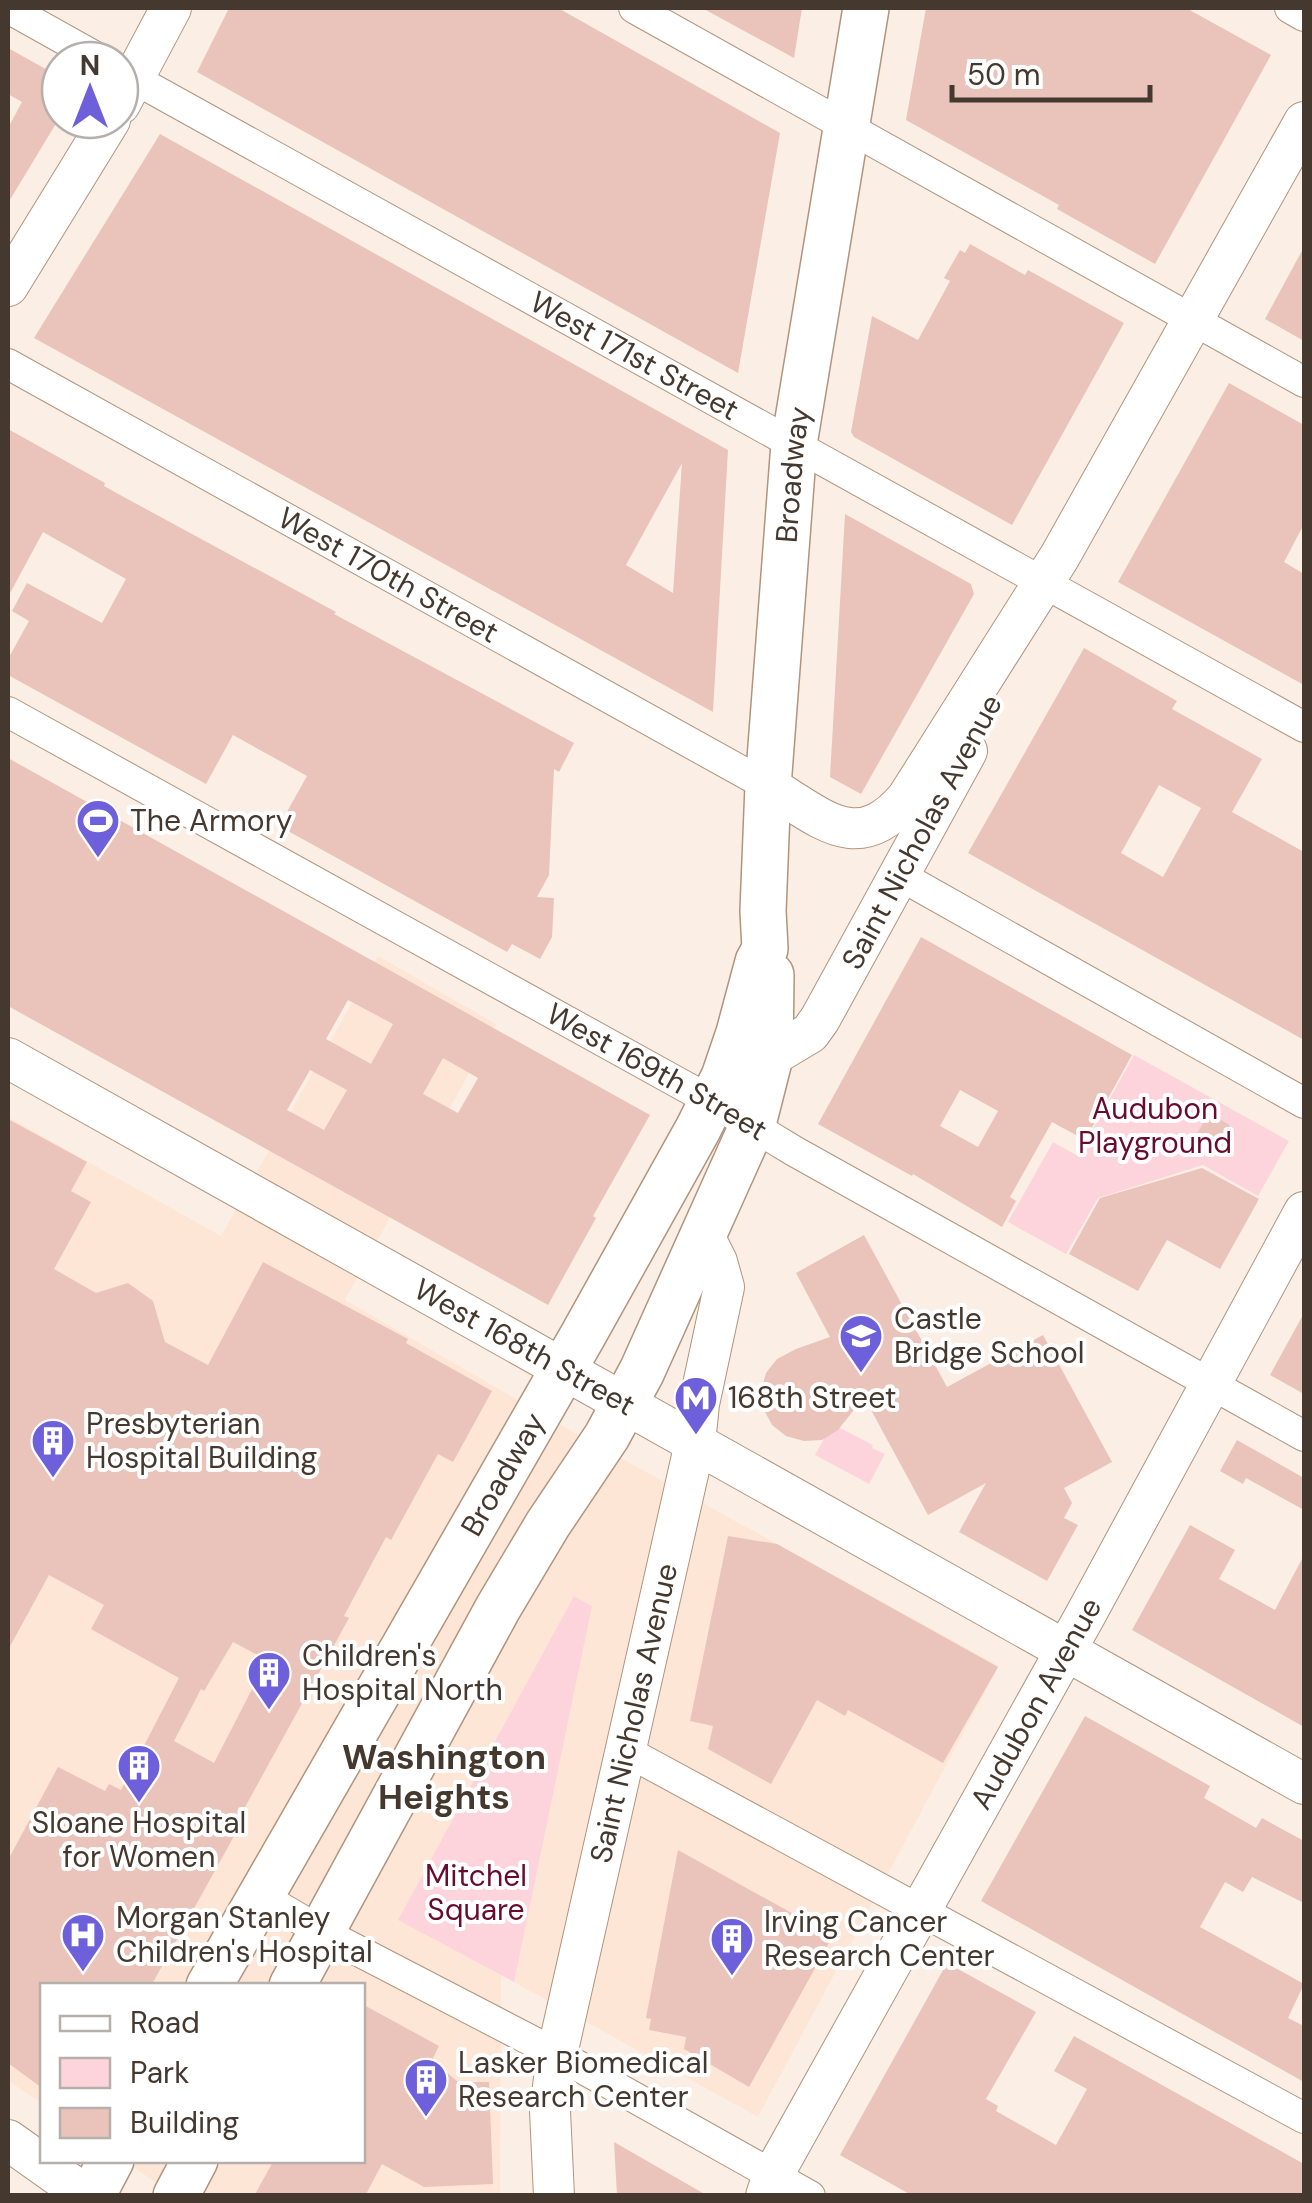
<svg xmlns="http://www.w3.org/2000/svg" width="1312" height="2203" viewBox="0 0 1312 2203" font-family="'DM Sans',sans-serif">
	<style>
		.built { fill: #fde6d5 }
		.green { fill: #fed4dc }
		.building { fill: #eac3ba; fill-rule: evenodd }
		.lines { fill: none; stroke-linecap: round; stroke-linejoin: round }
		.street-casing { stroke: #b0947d; stroke-width: 32 }
		.secondary-casing { stroke: #b0947d; stroke-width: 42 }
		.primary-casing { stroke: #b0947d; stroke-width: 48 }
		.street { stroke: #fff; stroke-width: 30 }
		.secondary { stroke: #fff; stroke-width: 40 }
		.primary { stroke: #fff; stroke-width: 45 }
		.labels { text-anchor: middle; stroke-width: 8; stroke-linejoin: round; paint-order: stroke }
		.street-label { font-size: 30px; fill: #45392f; stroke: #fff }
		.poi-label { font-size: 30px; fill: #45392f; stroke: #fff; text-anchor: start }
		.park-label { font-size: 30px; fill: #670c2d; stroke: #fff }
		.quarter-label { font-size: 35px; font-weight: bold; fill: #45392f; stroke: #fff }
	</style>
	<rect width="100%" height="100%" fill="#fbefe5"/>
	<path class="built" d="M378,956L496,1024L345,1300L575,1433L999,1666L758,2117L501,1975L500,2195H173L125,2161L362,2160V1986H42V2103L8,2081V1117L221,1236Z"/>
	<g class="green">
		<path d="M1134,1055L1289,1141L1258,1196L1203,1165L1098,1198L1066,1254L1008,1222L1053,1142L1078,1156Z"/>
		<path d="M840,1428L873,1445L872,1448L885,1454L869,1484L815,1455L825,1437Z"/>
		<path d="M574,1596L592,1606L514,1982L398,1920Z"/>
	</g>
	<g class="building">
		<path d="M229,8H558L780,133L738,373L197,72Z"/>
		<path d="M702,8H802L794,58Z"/>
		<path d="M926,8H1186L1271,55L1155,264L1057,209L1059,205L906,120Z"/>
		<path d="M8,48L60,77V117L8,203V128L22,102L8,94Z"/>
		<path d="M160,134L728,450L713,712L34,338ZM682,463L673,593L626,565Z"/>
		<path d="M970,244L1025,275L1028,270L1124,323L1012,525L854,437L851,432L872,316L918,340L950,281L944,278L960,250L965,253Z"/>
		<path d="M1304,247V341L1265,319Z"/>
		<path d="M1229,383L1304,425V524L1284,562L1304,574V685L1118,582Z"/>
		<path d="M8,429L105,483L104,486L122,496L336,612L334,614L574,743L559,772L554,769L549,875L537,897L554,898L552,937L540,959L512,944L507,952L279,826L307,776L233,735L206,784L8,675V659L29,621L12,611L27,583L102,623L126,579L43,532L8,597Z"/>
		<path d="M845,514L971,584L974,594L861,794L830,777Z"/>
		<path d="M1084,648L1177,701L1172,709L1262,759L1232,812L1304,852V1040L968,853ZM1159,785L1201,808L1163,877L1121,853Z"/>
		<path d="M8,758L650,1115L593,1216L596,1218L548,1305L8,1006ZM348,1000L393,1024L371,1064L326,1039ZM443,1058L478,1078L458,1113L423,1094ZM310,1070L347,1090L324,1130L287,1110Z"/>
		<path d="M921,937L1132,1055L1085,1140L1052,1122L1010,1197L1016,1201L1002,1227L913,1174L912,1176L818,1124ZM960,1090L998,1111L978,1147L940,1126Z"/>
		<path d="M1209,1113L1230,1125L1218,1147L1196,1135Z"/>
		<path d="M8,1119L87,1162L71,1191L91,1202L54,1269L96,1293L128,1283L153,1301L165,1342L208,1365L263,1262L408,1339L406,1343L492,1391L453,1462L438,1454L391,1540L386,1537L344,1616L349,1618L239,1818L243,1820L151,1986H42V2088L8,2063V1860L58,1767L105,1791L109,1784L121,1790L179,1678L91,1629L104,1605L49,1575L8,1650ZM233,1642L267,1660L214,1763L174,1741L201,1689L204,1691Z"/>
		<path d="M1202,1168L1259,1199L1220,1269L1167,1240L1138,1291L1069,1254L1100,1198Z"/>
		<path d="M864,1235L947,1387L1043,1335L1112,1462L1064,1488L1072,1503L1064,1518L1078,1525L1047,1581L959,1532L986,1483L928,1515L864,1397L838,1430L822,1440L804,1441L786,1436L772,1425L763,1408L761,1391L766,1373L777,1359L796,1349L830,1337L796,1273Z"/>
		<path d="M1304,1313V1394L1270,1375Z"/>
		<path d="M1237,1440L1304,1478V1510L1246,1478L1243,1484L1220,1471Z"/>
		<path d="M1190,1525L1235,1550L1219,1579L1275,1610L1304,1555V1727L1132,1630Z"/>
		<path d="M728,1536L777,1544L998,1667L943,1763L848,1710L845,1716L817,1700L771,1784L708,1749L713,1726L690,1721Z"/>
		<path d="M1085,1716L1210,1786L1204,1798L1256,1828L1262,1818L1304,1841V1903L1252,1877L1243,1892L1225,1882L1200,1927L1304,1984L1288,2018L1304,2026V2082L981,1901Z"/>
		<path d="M678,1850L833,1936L749,2087L684,2049L686,2037L649,2030L651,2019L646,2018Z"/>
		<path d="M947,1963L1036,2012L986,2099L998,2106L996,2111L1056,2145L1087,2089L1054,2071L1074,2036L1304,2164V2196H913L840,2155Z"/>
		<path d="M362,2004L439,2046L432,2060L458,2082H489L493,2184L424,2187L382,2164L365,2196H254L274,2160H362Z"/>
		<path d="M614,2142L708,2196H617Z"/>
	</g>
	<g class="lines">
		<defs>
			<g id="street">
				<path d="M8,8L101,60"/>
				<path d="M634,8L1304,382"/>
				<path d="M1290,8L1304,16"/>
				<path id="s1" d="M120,71L1304,727"/>
				<path id="s2" d="M8,364L768,786"/>
				<path id="s3" d="M8,712L713,1102L794,1151L1304,1436"/>
				<path d="M899,875L1304,1103"/>
				<path d="M626,1751L1304,2118"/>
				<path d="M259,1895L322,1932L557,2054L810,2196"/>
			</g>
			<g id="secondary">
				<path d="M120,104L171,8"/>
				<path d="M8,286L110,120"/>
				<path d="M768,786C821,817 857,857 907,798L1060,556L1304,122"/>
				<path d="M770,1057L810,1033L820,1019L967,751"/>
				<path id="s4" d="M8,1058L1304,1784"/>
				<path d="M8,2140L87,2196"/>
				<path id="s5" d="M554,2196L550,2111L557,2054L695,1443L699,1404L724,1287L717,1262L704,1236"/>
				<path id="s6" d="M766,2196L773,2175L1086,1614L1304,1212"/>
			</g>
			<g id="primary">
				<path id="s7" d="M209,1986L582,1337L698,1129L724,1077L739,1033L758,962L765,949L763,911L768,786L794,444L866,8"/>
				<path d="M292,1986L498,1608L548,1524L607,1436L642,1371L753,1124L770,1057L771,975"/>
				<path d="M92,2196L111,2160"/>
				<path d="M176,2196L195,2160"/>
			</g>
		</defs>
		<use href="#street" class="street-casing"/>
		<use href="#secondary" class="secondary-casing"/>
		<use href="#primary" class="primary-casing"/>
		<use href="#street" class="street"/>
		<use href="#secondary" class="secondary"/>
		<use href="#primary" class="primary"/>
	</g>
	<defs>
		<symbol id="stadium-pin" viewBox="-11 -11 22 30"><path d="M0 17L-7.5 6A9.5 9.5 0 1 1 7.5 6Z" fill="#6d60da" stroke="#fff"/><path d="M0-5a6.5 5 0 1 0 0 10a6.5 5 0 1 0 0-10ZM-3.5-1.8h7v3.6h-7Z" fill="#fff"/></symbol>
		<symbol id="school-pin" viewBox="-11 -11 22 30"><path d="M0 17L-7.5 6A9.5 9.5 0 1 1 7.5 6Z" fill="#6d60da" stroke="#fff"/><path d="M0-5L7-2L0 1L-7-2ZM-4 1L0 2.5L4 1V4Q0 6-4 4Z" fill="#fff"/></symbol>
		<symbol id="metro-pin" viewBox="-11 -11 22 30"><path d="M0 17L-7.5 6A9.5 9.5 0 1 1 7.5 6Z" fill="#6d60da" stroke="#fff"/><path d="M-5.5 5V-5H-3L0 0L3-5H5.5V5H3V-.5L0 4L-3-.5V5Z" fill="#fff"/></symbol>
		<symbol id="building-pin" viewBox="-11 -11 22 30"><path d="M0 17L-7.5 6A9.5 9.5 0 1 1 7.5 6Z" fill="#6d60da" stroke="#fff"/><path d="M-4-6H4V6H1V3H-1V6H-4ZM-2.5-4.3h1.7v1.8h-1.7ZM.8-4.3h1.7v1.8H.8ZM-2.5-1h1.7V.8h-1.7ZM.8-1h1.7V.8H.8Z" fill="#fff"/></symbol>
		<symbol id="hospital-pin" viewBox="-11 -11 22 30"><path d="M0 17L-7.5 6A9.5 9.5 0 1 1 7.5 6Z" fill="#6d60da" stroke="#fff"/><path d="M-5-5h3v3.5h4V-5h3V5h-3V1.5h-4V5h-3Z" fill="#fff"/></symbol>
	</defs>
	<g fill-rule="evenodd">
		<use href="#stadium-pin" x="73" y="796" width="50" height="68"/>
		<use href="#school-pin" x="836" y="1311" width="50" height="68"/>
		<use href="#metro-pin" x="671" y="1373" width="50" height="68"/>
		<use href="#building-pin" x="28" y="1416" width="50" height="68"/>
		<use href="#building-pin" x="244" y="1648" width="50" height="68"/>
		<use href="#building-pin" x="114" y="1741" width="50" height="68"/>
		<use href="#hospital-pin" x="58" y="1910" width="50" height="68"/>
		<use href="#building-pin" x="707" y="1914" width="50" height="68"/>
		<use href="#building-pin" x="401" y="2055" width="50" height="68"/>
	</g>
	<g class="labels">
		<g class="street-label">
			<text dy="10" stroke="none"><textPath href="#s1" startOffset="588">West 171st Street</textPath></text>
			<text dy="10" stroke="none"><textPath href="#s7" startOffset="1655">Broadway</textPath></text>
			<text dy="10" stroke="none"><textPath href="#s2" startOffset="435">West 170th Street</textPath></text>
			<text transform="translate(922 832) rotate(-62)" y="10">Saint Nicholas Avenue</text>
			<text dy="10" stroke="none"><textPath href="#s3" startOffset="742">West 169th Street</textPath></text>
			<text dy="10" stroke="none"><textPath href="#s4" startOffset="592">West 168th Street</textPath></text>
			<text dy="10" stroke="none"><textPath href="#s7" startOffset="590">Broadway</textPath></text>
			<text dy="10" stroke="none"><textPath href="#s6" startOffset="562">Audubon Avenue</textPath></text>
			<text dy="10" stroke="none"><textPath href="#s5" startOffset="492">Saint Nicholas Avenue</textPath></text>
		</g>
		<g class="poi-label">
			<text x="130" y="831">The Armory</text>
			<text x="894" y="1329">Castle<tspan x="894" dy="34">Bridge School</tspan></text>
			<text x="728" y="1408">168th Street</text>
			<text x="86" y="1434">Presbyterian<tspan x="86" dy="34">Hospital Building</tspan></text>
			<text x="302" y="1666">Children's<tspan x="302" dy="34">Hospital North</tspan></text>
			<text x="139" y="1833" text-anchor="middle">Sloane Hospital<tspan x="139" dy="34">for Women</tspan></text>
			<text x="116" y="1928">Morgan Stanley<tspan x="116" dy="34">Children's Hospital</tspan></text>
			<text x="764" y="1932">Irving Cancer<tspan x="764" dy="34">Research Center</tspan></text>
			<text x="458" y="2073">Lasker Biomedical<tspan x="458" dy="34">Research Center</tspan></text>
		</g>
		<g class="park-label">
			<text x="1155" y="1119">Audubon<tspan x="1155" dy="34">Playground</tspan></text>
			<text x="476" y="1886">Mitchel<tspan x="476" dy="34">Square</tspan></text>
		</g>
		<g class="quarter-label">
			<text x="444" y="1769">Washington<tspan x="444" dy="40">Heights</tspan></text>
		</g>
	</g>
	<rect width="1312" height="2203" fill="none" stroke="#45392f" stroke-width="20"/>
	<rect x="40" y="1983" width="325" height="180" fill="#ffffff" stroke="#b5b0ac" stroke-width="2.5"/>
	<rect x="60" y="2016" width="50" height="15" fill="#ffffff" stroke="#b5b0ac" stroke-width="2.5"/>
	<text x="130" y="2033" font-size="30" fill="#45392f">Road</text>
	<rect x="60" y="2058" width="50" height="30" fill="#fed4dc" stroke="#b5b0ac" stroke-width="2.5"/>
	<text x="130" y="2083" font-size="30" fill="#45392f">Park</text>
	<rect x="60" y="2108" width="50" height="30" fill="#eac3ba" stroke="#b5b0ac" stroke-width="2.5"/>
	<text x="130" y="2133" font-size="30" fill="#45392f">Building</text>
	<g transform="translate(90 90)"><circle r="48" fill="#ffffff" stroke="#b5b0ac" stroke-width="2.5"/>
	<path d="M0-8L18 38L0 25L-18 38Z" fill="#6d60da"/>
	<text y="-15" font-size="28" font-weight="bold" text-anchor="middle" fill="#45392f">N</text>
	</g>
	<path d="M952 85v15h198v-15" fill="none" stroke="#45392f" stroke-width="5"/>
	<text x="967" y="85" font-size="30" fill="#45392f" stroke="#ffffff" stroke-width="8" paint-order="stroke">50 m</text>
</svg>
